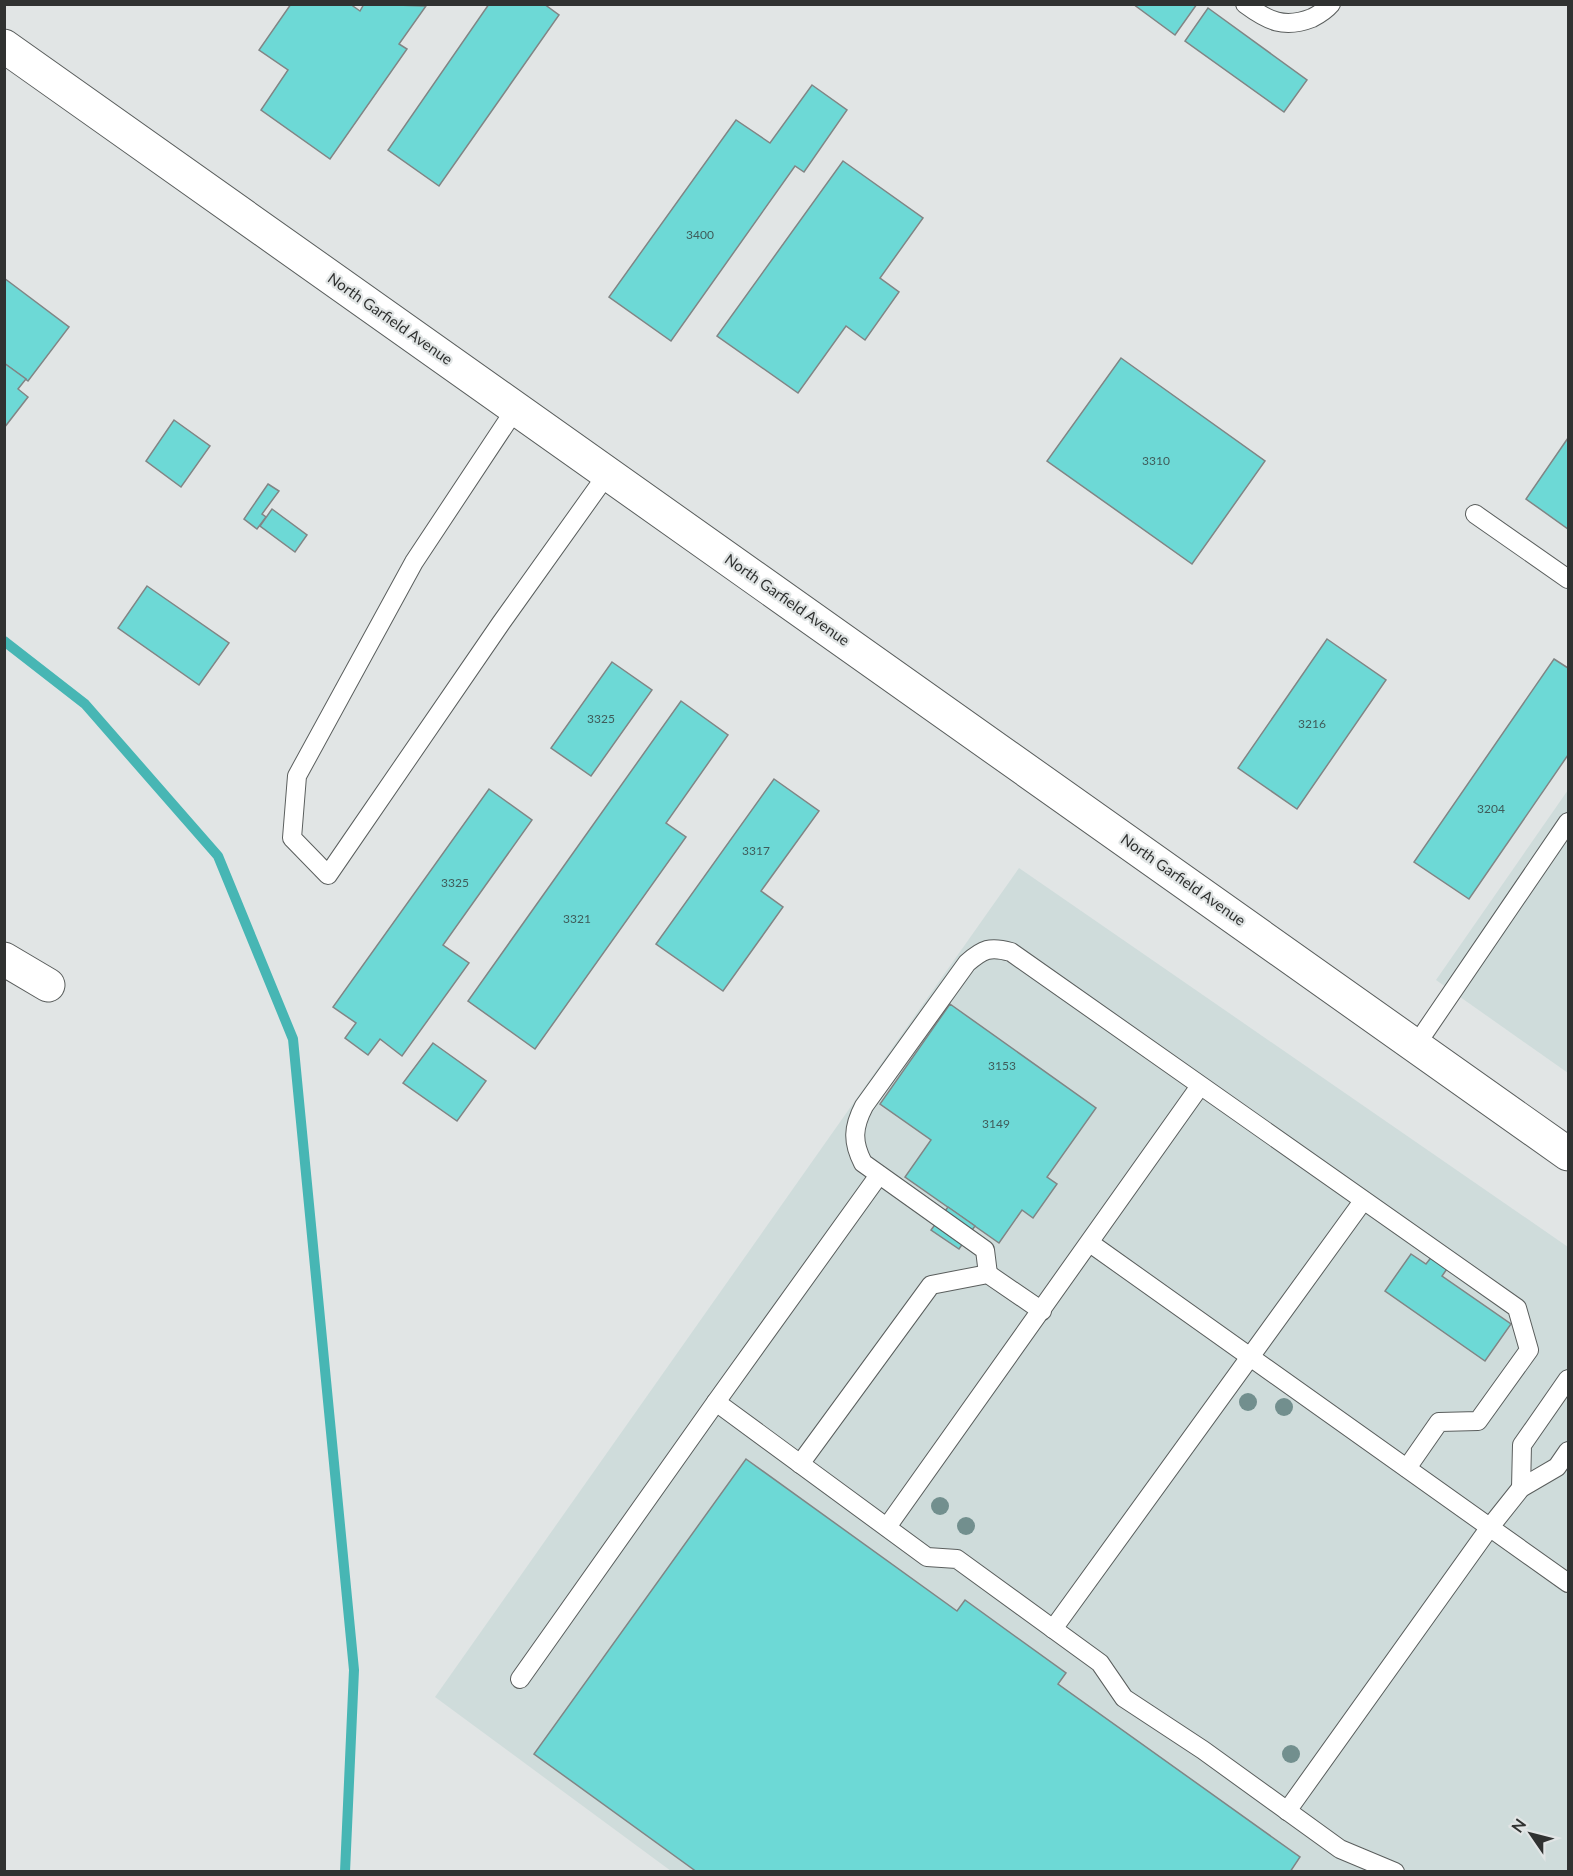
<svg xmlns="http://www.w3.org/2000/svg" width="1573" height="1876" viewBox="0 0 1573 1876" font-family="Lato,sans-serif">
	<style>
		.built { fill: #cfdcdb }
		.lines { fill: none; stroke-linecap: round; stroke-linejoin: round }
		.stream { stroke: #47b6b4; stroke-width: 10 }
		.building { fill: #6dd9d6; stroke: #818585; stroke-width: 1.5 }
		.lane-casing { stroke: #5a5e5d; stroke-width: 20 }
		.street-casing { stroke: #5a5e5d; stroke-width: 35 }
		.highway-casing { stroke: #5a5e5d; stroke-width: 35 }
		.lane { stroke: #fff; stroke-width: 18 }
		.street { stroke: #fff; stroke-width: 33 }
		.highway { stroke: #fff; stroke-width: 33 }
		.tree { fill: #728f8e }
		.labels { text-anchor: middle; stroke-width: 4.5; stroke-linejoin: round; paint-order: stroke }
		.number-label { font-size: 12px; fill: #3f5c5a }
		.street-label { font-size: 15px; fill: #303231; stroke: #e1e5e5 }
	</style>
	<rect width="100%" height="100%" fill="#e1e5e5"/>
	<g class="built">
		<path d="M1568,790V1073L1436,980Z"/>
		<path d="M1019,868L1568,1247V1871H671L435,1697Z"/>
	</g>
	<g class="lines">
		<path class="stream" d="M4,641L85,704L218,856L293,1039L354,1670L345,1872"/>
	</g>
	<g class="building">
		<path d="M291,4H350L360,11L364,4L426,6L399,44L407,49L330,159L261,110L288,70L259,50Z"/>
		<path d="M489,4H544L559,15L439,186L388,150Z"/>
		<path d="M1133,4H1197L1175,35Z"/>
		<path d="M1208,8L1307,80L1284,112L1185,41Z"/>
		<path d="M812,85L847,110L804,172L795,166L671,341L609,297L736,120L770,143Z"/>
		<path d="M843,161L923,218L880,278L899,292L865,340L846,326L798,393L717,336Z"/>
		<path d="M4,278L69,327L28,381L4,363Z"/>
		<path d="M1121,358L1265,461L1192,564L1047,461Z"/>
		<path d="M4,363L26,379L18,389L28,397L4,428Z"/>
		<path d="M174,420L210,446L181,487L146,461Z"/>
		<path d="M1568,438V529L1526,499Z"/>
		<path d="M268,484L279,491L262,514L266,517L257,529L244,519Z"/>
		<path d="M272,509L307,535L295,552L260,526Z"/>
		<path d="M147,586L229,643L199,685L118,628Z"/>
		<path d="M1327,639L1386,680L1297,809L1238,768Z"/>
		<path d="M1554,659L1568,668V755L1469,899L1414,862Z"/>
		<path d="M612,662L652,690L591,776L551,748Z"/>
		<path d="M681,701L728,735L666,823L686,837L535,1049L468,1001Z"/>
		<path d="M774,779L819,811L761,891L783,907L723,991L656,944Z"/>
		<path d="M489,789L532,820L443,945L469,963L402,1056L380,1039L368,1055L345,1038L356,1023L333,1007Z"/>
		<path d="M950,1004L1096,1108L1047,1177L1057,1184L1033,1218L1022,1210L999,1243L905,1177L931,1140L880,1104Z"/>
		<path d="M433,1043L486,1081L457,1121L403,1083Z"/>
		<path d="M948,1207L975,1226L959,1249L931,1230Z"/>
		<path d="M1411,1254L1426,1264L1433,1255L1449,1266L1442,1276L1511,1324L1485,1361L1385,1291Z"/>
		<path d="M746,1459L957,1611L965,1600L1066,1673L1058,1684L1300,1857L1290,1872H697L534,1754Z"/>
	</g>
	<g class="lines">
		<defs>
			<g id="lane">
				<path d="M1245,4C1268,21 1284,29 1312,18C1320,14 1325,11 1331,4"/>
				<path d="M516,408L414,562L297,776L292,838L328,875L501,623L608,473"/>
				<path d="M1475,514L1568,579"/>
				<path d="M1416,1045L1568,822"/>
				<path d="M1090,1243L1568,1583"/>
				<path d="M988,1274L985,1250L863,1163C852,1142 853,1127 864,1106L967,963C983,949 990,946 1011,952L1517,1308L1529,1350L1478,1421L1439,1422L1407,1468"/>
				<path d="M716,1402L927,1557L957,1559L1100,1663L1124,1698L1203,1750L1340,1849L1395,1872"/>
				<path d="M800,1464L931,1285L988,1274L1042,1311"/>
				<path d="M1521,1488L1522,1445L1568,1379"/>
				<path d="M887,1527L1200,1086"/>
				<path d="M1053,1629L1363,1201"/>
				<path d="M520,1679L716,1402L879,1175"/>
				<path d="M1287,1811L1490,1527L1521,1488L1557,1467L1568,1451"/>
			</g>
			<path id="street" d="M4,959L48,985"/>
			<path id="highway" d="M4,46L1568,1154"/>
		</defs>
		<use href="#lane" class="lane-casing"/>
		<use href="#street" class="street-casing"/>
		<use href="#highway" class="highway-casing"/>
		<use href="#lane" class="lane"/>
		<use href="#street" class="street"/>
		<use href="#highway" class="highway"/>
	</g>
	<g class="tree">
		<circle cx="1248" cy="1402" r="9"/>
		<circle cx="1284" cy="1407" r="9"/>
		<circle cx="940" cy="1506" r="9"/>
		<circle cx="966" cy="1526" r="9"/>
		<circle cx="1291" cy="1754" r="9"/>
	</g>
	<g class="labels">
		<g class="number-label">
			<text x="700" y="239">3400</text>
			<text x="1156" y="465">3310</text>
			<text x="601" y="723">3325</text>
			<text x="1312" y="728">3216</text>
			<text x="1491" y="813">3204</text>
			<text x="756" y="855">3317</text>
			<text x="455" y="887">3325</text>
			<text x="577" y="923">3321</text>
			<text x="1002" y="1070">3153</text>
			<text x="996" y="1128">3149</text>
		</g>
		<g class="street-label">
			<text transform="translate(390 319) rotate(35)" y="5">North Garfield Avenue</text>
			<text transform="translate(787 600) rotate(35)" y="5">North Garfield Avenue</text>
			<text transform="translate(1183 880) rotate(35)" y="5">North Garfield Avenue</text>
		</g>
	</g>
	<rect width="1573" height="1876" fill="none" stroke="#303231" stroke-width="12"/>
	<g transform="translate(1531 1834) rotate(305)" stroke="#e1e5e5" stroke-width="4.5" paint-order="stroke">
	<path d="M0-4.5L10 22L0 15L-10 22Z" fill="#303231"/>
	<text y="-9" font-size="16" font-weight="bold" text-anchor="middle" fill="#303231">N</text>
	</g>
</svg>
